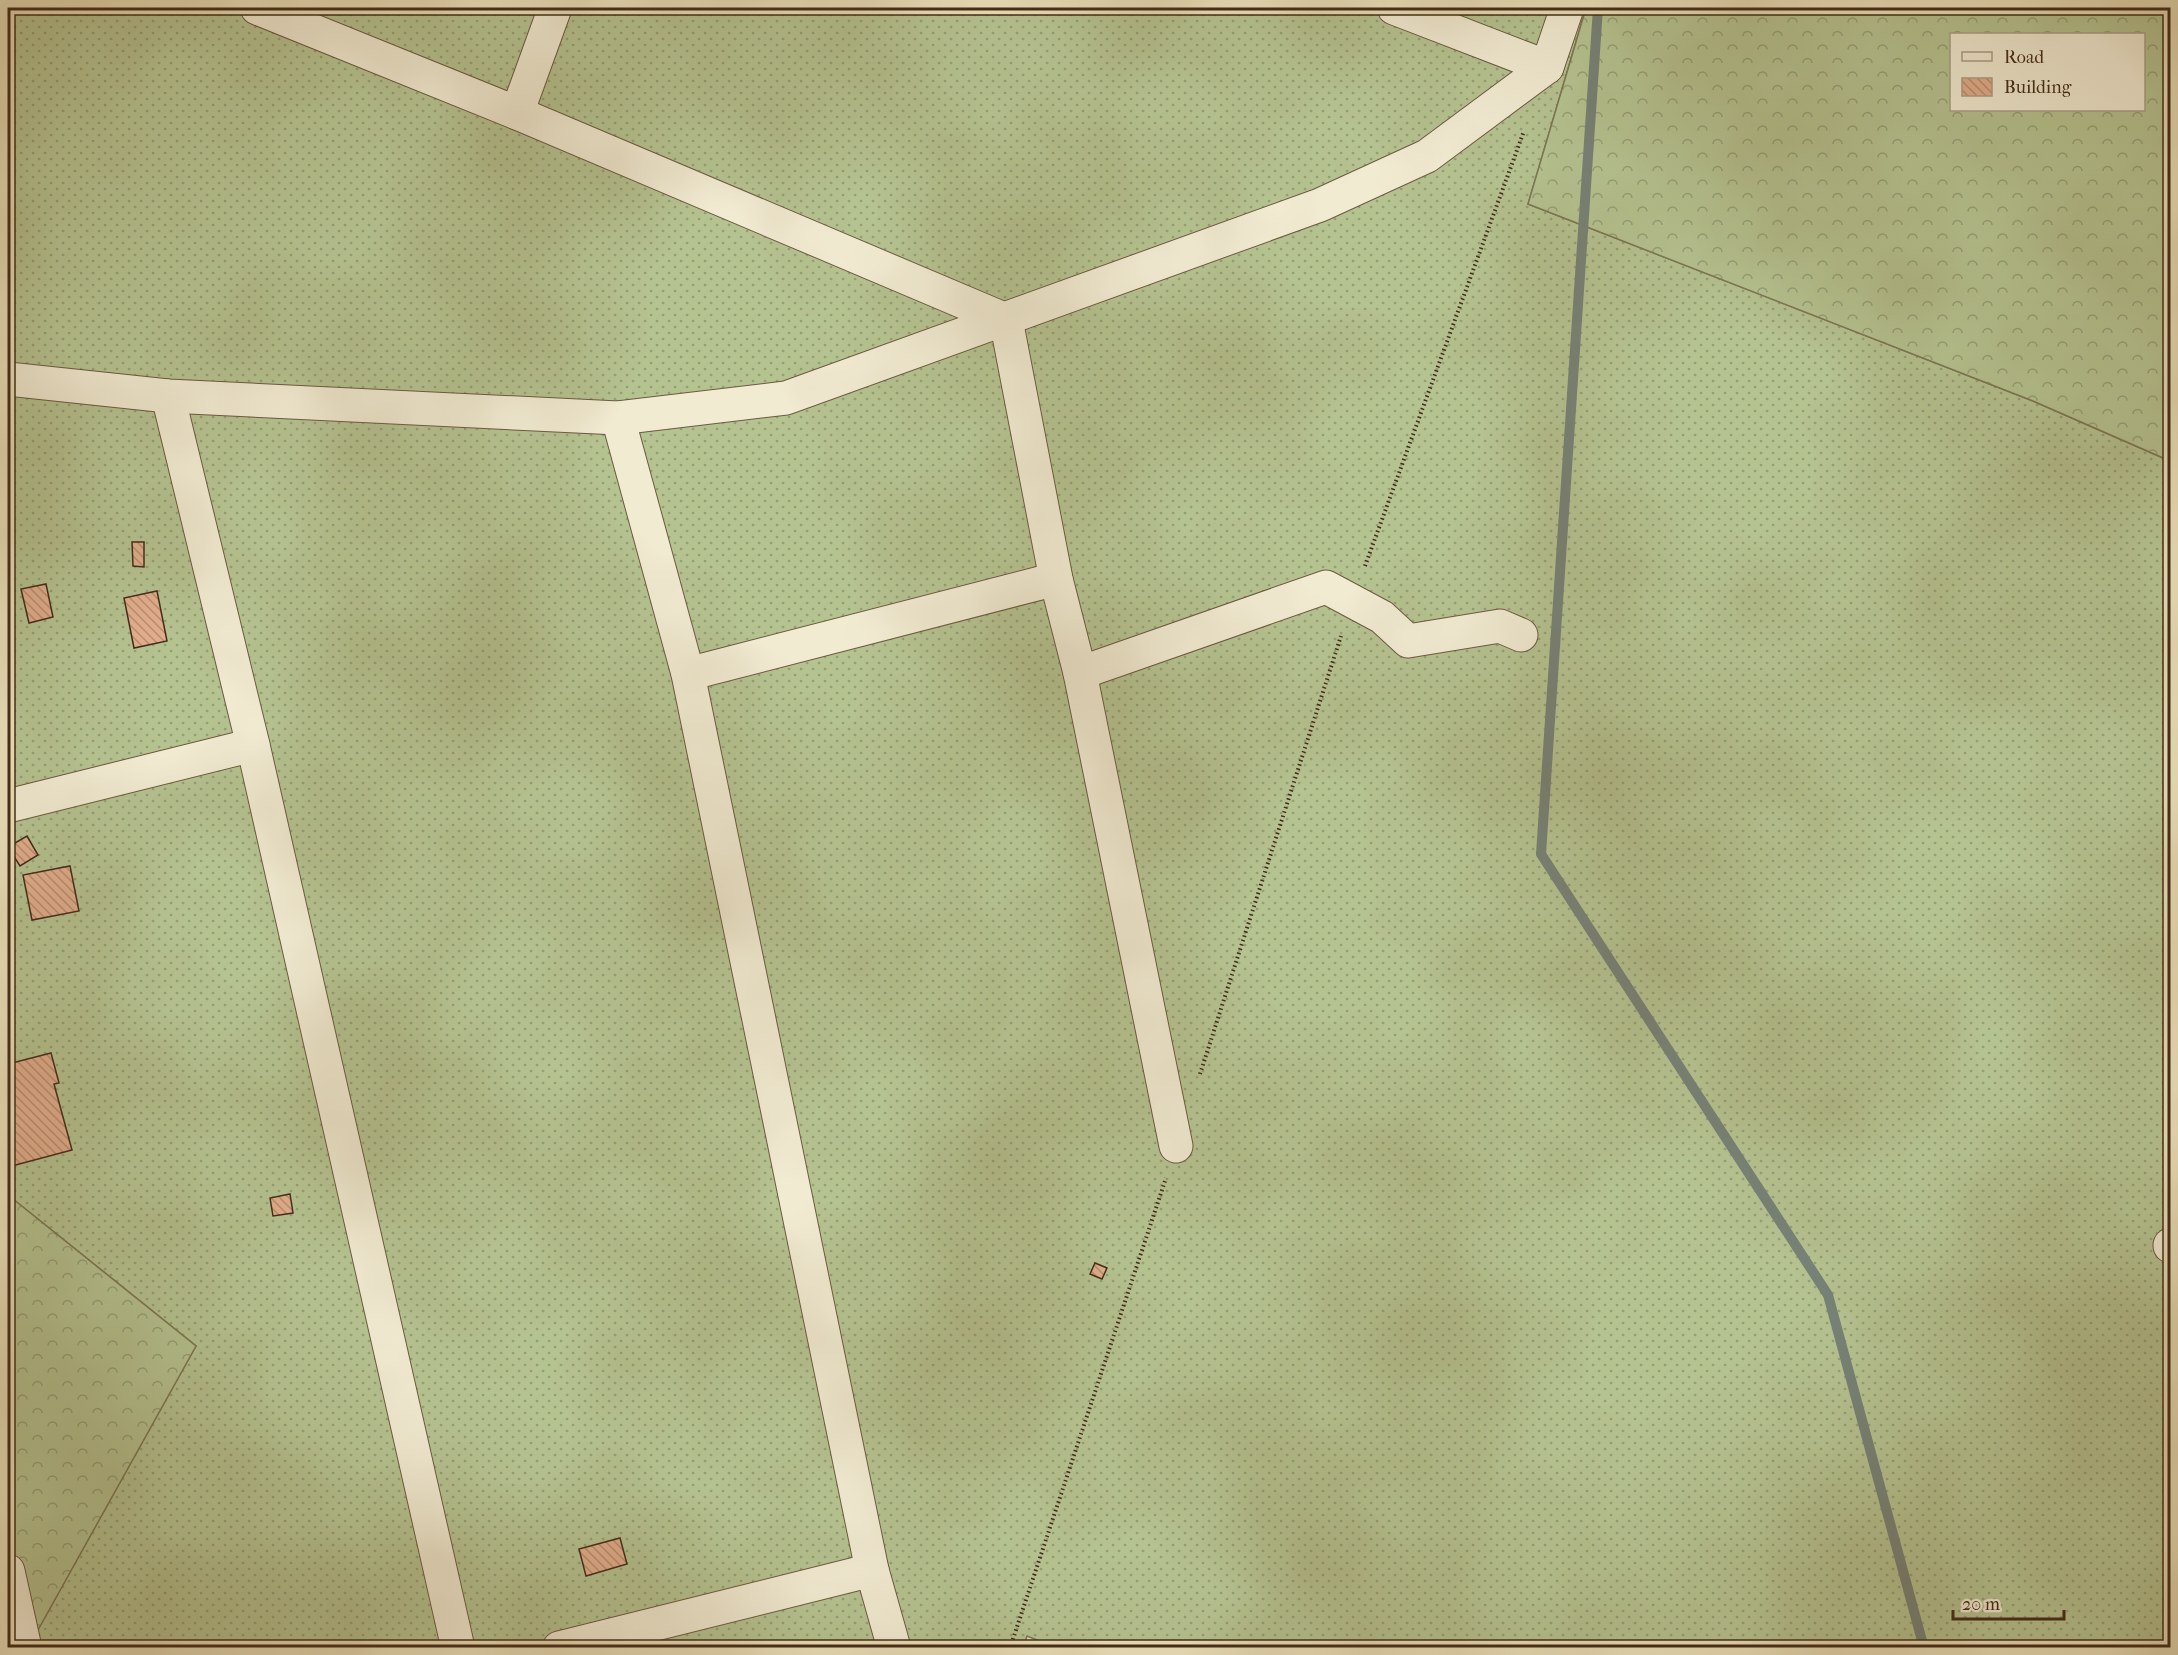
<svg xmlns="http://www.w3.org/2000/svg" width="2178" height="1655" viewBox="0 0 2178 1655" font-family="'IM FELL French Canon',serif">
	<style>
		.grass { fill: url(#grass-dots); stroke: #7c7855; stroke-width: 1.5 }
		.forest { fill: url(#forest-crowns); stroke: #7c7855; stroke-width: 1.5; fill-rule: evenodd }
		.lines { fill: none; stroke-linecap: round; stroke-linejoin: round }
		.stream { stroke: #778277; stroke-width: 10 }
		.building { fill: url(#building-back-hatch); stroke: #432c19; stroke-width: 1.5 }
		.street-casing { stroke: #6d5941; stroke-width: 35 }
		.path { stroke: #432c19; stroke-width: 4; stroke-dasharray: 1.5 3; stroke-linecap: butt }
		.street { stroke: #f1ebd2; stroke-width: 33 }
	</style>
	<defs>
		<pattern id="grass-dots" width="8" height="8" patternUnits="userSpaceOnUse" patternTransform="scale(1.5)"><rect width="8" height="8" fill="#b5c391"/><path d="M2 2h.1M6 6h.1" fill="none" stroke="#959f76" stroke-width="1.8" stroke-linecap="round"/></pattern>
		<pattern id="forest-crowns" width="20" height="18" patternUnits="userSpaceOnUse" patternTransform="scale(1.5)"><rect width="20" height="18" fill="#b5c391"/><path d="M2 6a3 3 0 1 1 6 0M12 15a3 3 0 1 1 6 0" fill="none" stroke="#959f76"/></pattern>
		<pattern id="building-back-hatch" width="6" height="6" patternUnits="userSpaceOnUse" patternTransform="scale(1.5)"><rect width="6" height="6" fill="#e2ae8d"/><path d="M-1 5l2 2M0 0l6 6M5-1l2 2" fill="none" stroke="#b98e72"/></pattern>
	</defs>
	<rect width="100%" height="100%" fill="#eae0ba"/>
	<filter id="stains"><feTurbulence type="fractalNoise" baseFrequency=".00333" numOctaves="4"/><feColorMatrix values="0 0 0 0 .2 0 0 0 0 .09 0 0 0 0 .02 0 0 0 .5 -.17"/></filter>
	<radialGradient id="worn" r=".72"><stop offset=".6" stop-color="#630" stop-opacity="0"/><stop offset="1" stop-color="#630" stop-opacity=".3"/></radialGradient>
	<path class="grass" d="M8,8H1586L1528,204L2033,401L2170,461V1647L1057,1648L1027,1636L1023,1648L28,1647L196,1346L8,1195Z"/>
	<g class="forest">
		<path d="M1586,8H2170V461L2033,401L1528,204ZM1952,34H2144V110H1952Z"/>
		<path d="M8,1195L196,1346L28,1648L8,1647Z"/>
	</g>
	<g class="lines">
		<path class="stream" d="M1598,8L1541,854L1828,1295L1924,1648"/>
	</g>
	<g class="building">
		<path d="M132,542H144V567L133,566Z"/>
		<path d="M46,584L53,617L29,623L21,589Z"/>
		<path d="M157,591L167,641L134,648L124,598Z"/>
		<path d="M27,836L38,855L20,866L8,847Z"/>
		<path d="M70,866L79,911L32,920L23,875Z"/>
		<path d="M51,1053L59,1083L54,1084L72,1150L8,1167V1064Z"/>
		<path d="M290,1194L293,1213L273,1216L270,1198Z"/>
		<path d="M1095,1263L1107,1268L1102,1279L1090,1274Z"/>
		<path d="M620,1538L627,1564L586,1576L579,1549Z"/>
	</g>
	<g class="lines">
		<defs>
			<g id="street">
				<path d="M257,8L517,113L1006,320"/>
				<path d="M1394,8L1547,67"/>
				<path d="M517,113L555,8"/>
				<path d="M1006,320L1056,579L1080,673L1176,1146"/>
				<path d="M8,379L168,396L618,418L786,398L1320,205L1427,156L1547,67L1567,8"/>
				<path d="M168,396L253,745L458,1648"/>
				<path d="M618,418L688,674L872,1570L894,1648"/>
				<path d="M1080,673L1326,587L1382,617L1408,641L1500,626L1521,635"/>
				<path d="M688,674L1056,579"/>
				<path d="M8,806L253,745"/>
				<path d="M2170,1245V1246"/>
				<path d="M8,1571L25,1648"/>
				<path d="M559,1648L872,1570"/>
			</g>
		</defs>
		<use href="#street" class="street-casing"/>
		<g class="path">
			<path d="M1365,566L1524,131"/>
			<path d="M1200,1074L1341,636"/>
			<path d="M1010,1648L1166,1178"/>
		</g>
		<use href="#street" class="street"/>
	</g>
	<rect width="2178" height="1655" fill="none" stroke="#eae0ba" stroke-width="30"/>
	<rect x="9" y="9" width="2160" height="1637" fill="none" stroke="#432c19" stroke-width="3"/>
	<rect x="15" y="15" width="2148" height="1625" fill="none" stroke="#432c19" stroke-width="1.5"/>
	<rect x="1950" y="33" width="195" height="78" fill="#f1ebd2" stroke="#ab9f88" stroke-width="1.5"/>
	<rect x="1962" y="52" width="30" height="9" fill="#f1ebd2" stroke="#ab9f88" stroke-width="1.5"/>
	<text x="2004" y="63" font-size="18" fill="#432c19">Road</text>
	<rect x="1962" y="78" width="30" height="18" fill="url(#building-back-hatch)" stroke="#ab9f88" stroke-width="1.5"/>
	<text x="2004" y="93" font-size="18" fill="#432c19">Building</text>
	<path d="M1953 1610v9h111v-9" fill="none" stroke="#432c19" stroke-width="3"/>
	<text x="1962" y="1610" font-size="18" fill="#432c19" stroke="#f1ebd2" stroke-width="4.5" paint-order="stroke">20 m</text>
	<rect width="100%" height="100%" filter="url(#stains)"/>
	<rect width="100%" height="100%" fill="url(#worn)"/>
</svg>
